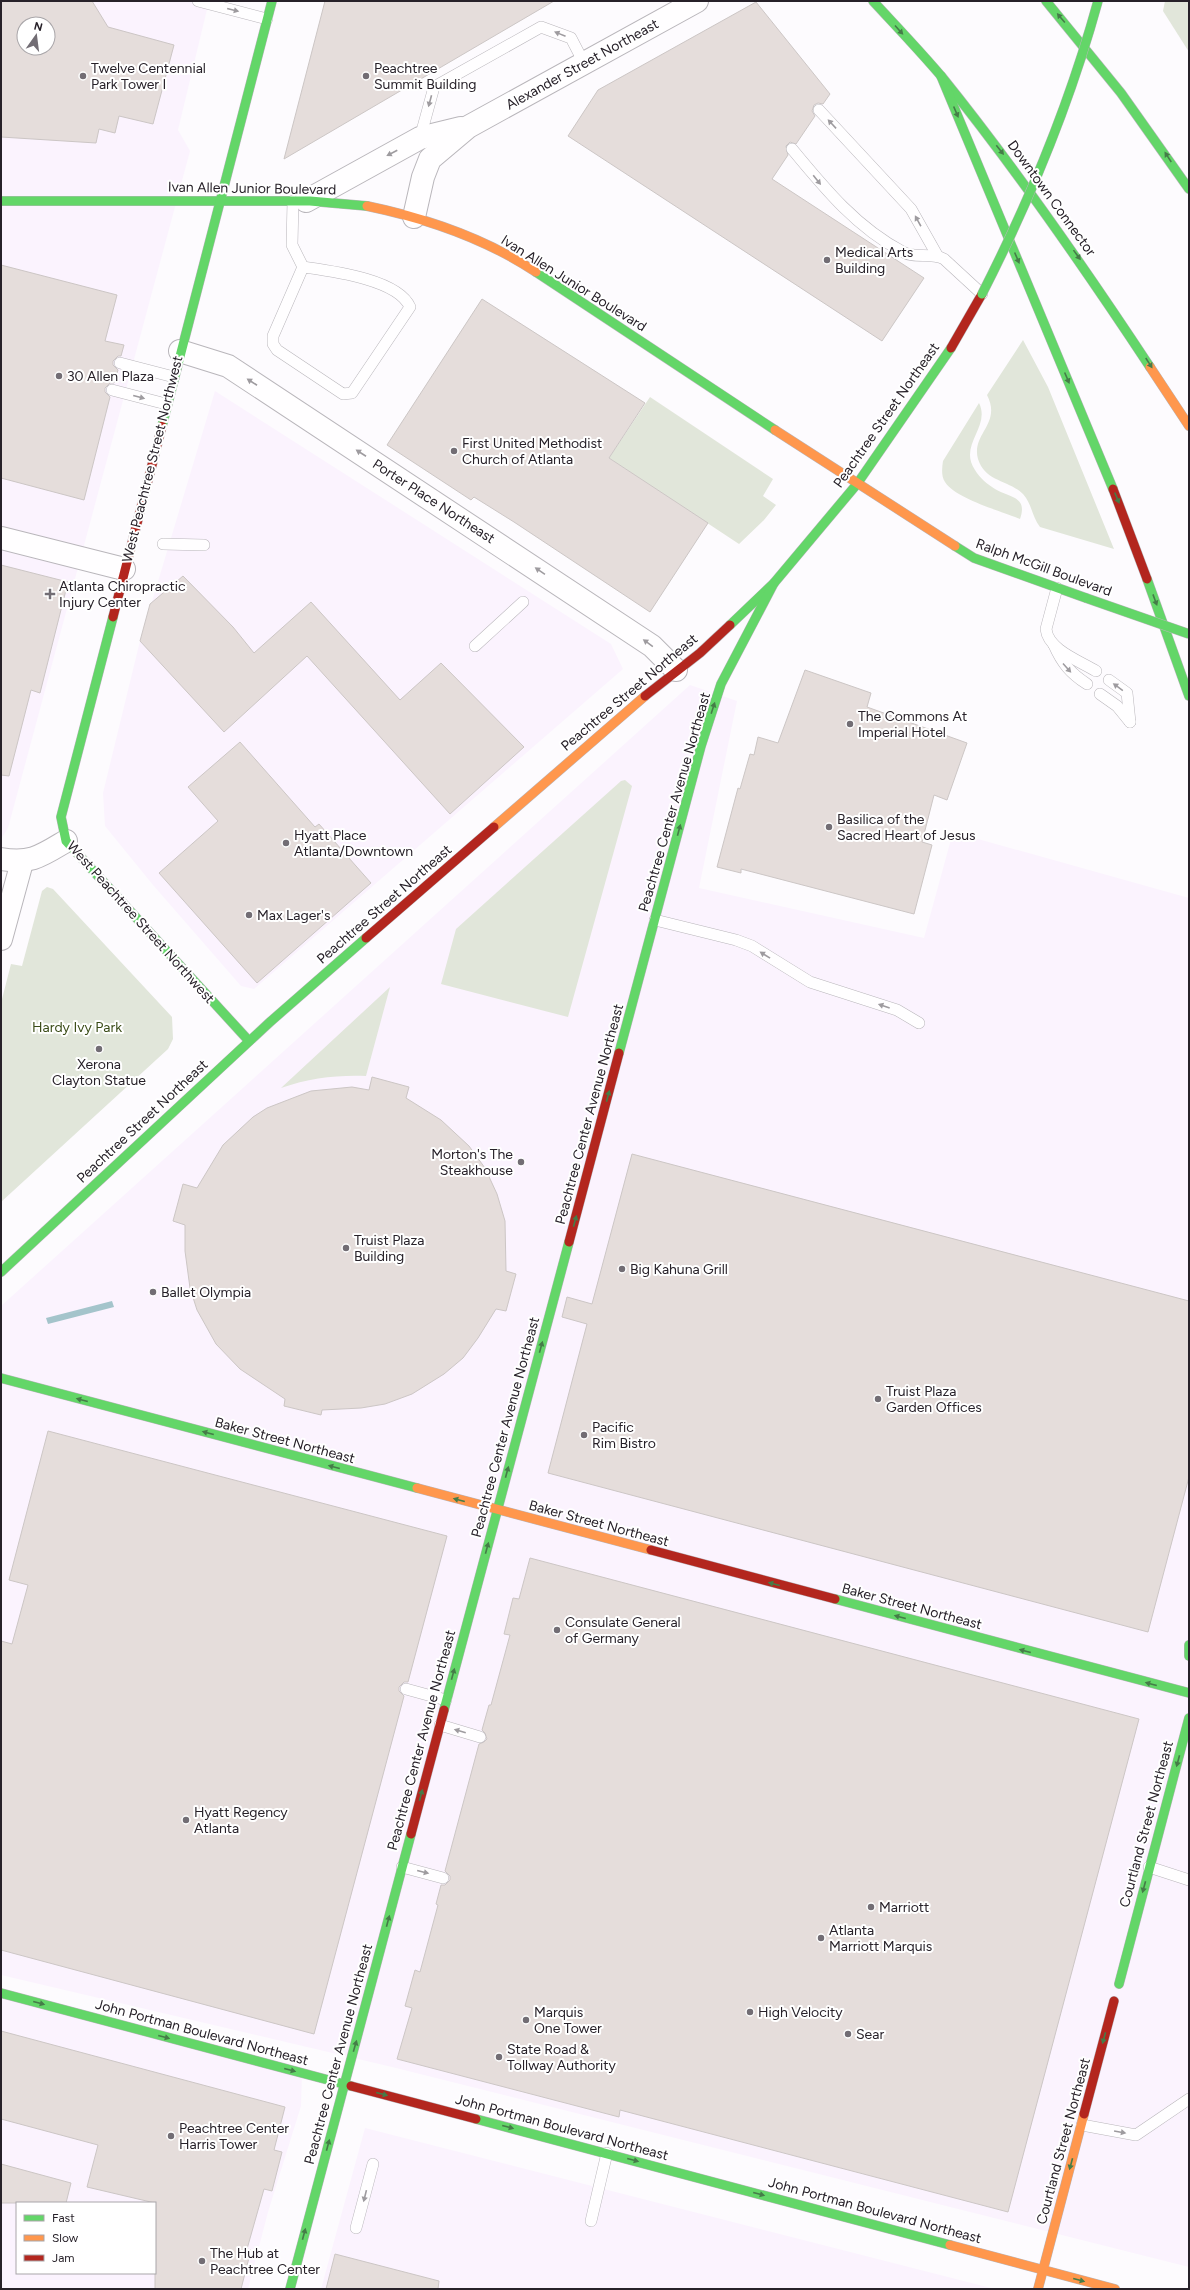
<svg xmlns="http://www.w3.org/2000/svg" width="1190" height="2290" viewBox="0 0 1190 2290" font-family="Figtree,sans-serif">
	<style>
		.built { fill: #fbf3fe; fill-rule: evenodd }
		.green { fill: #e1e6da }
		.water { fill: #a4c4cb }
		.building { fill: #e5dddb; stroke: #ccc6c5; fill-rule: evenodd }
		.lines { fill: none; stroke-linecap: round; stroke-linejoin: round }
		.lane-casing { stroke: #b9b6bb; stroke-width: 12 }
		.street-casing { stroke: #b9b6bb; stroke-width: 24 }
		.fast-casing { stroke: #b9b6bb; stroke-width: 10 }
		.slow-casing { stroke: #b9b6bb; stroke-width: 10 }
		.jam-casing { stroke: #b9b6bb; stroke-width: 10 }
		.lane { stroke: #fffeff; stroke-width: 11 }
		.street { stroke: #fffeff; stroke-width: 22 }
		.fast { stroke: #63d668; stroke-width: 9 }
		.slow { stroke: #ff974d; stroke-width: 9 }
		.jam { stroke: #b3261e; stroke-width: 9 }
		.fast-bridge-casing { stroke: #b9b6bb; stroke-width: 10; stroke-linecap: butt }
		.fast-bridge { stroke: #63d668; stroke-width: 9 }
		.oneway { fill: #9e9b9f }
		.oneway2 { fill: #457c48 }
		.poi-dot { fill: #726d74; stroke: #fff; stroke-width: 1.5 }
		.labels { text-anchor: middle; stroke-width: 4; stroke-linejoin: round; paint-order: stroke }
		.street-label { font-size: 14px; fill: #272129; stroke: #fff }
		.poi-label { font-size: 14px; fill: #272129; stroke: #fff; text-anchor: start }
		.park-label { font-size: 14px; fill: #3a4c17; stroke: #fff }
	</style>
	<rect width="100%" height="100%" fill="#fdfbfe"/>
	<g class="built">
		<path d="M1,1H209L178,130L190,151L8,828L1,839ZM24,24H48V48H24Z"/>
		<path d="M215,391L611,644L623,669L254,989L241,986L153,885L105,826L103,793L139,645Z"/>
		<path d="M690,685L737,701L699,888L924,938L953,832L1189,898V2267L392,2067L1,1975V1306Z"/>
		<path d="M1,1993L302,2073L301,2106L268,2212L248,2289H1ZM17,2203H155V2273H17Z"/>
		<path d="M365,2128L995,2289H321Z"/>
	</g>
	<g class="green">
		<path d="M1165,1H1189V52L1163,11Z"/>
		<path d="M1023,340L1048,387L1114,549L1040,527C1032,517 1032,504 1023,494C1009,480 985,482 978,459C971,434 1002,424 987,395Z"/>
		<path d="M650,397L773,479L763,496L776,505L764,520L739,544L609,458Z"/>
		<path d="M979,403C991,427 958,445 975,470C980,478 987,484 995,489C1010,498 1028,496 1020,519C1001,511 956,499 945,482C941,476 942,468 943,461Z"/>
		<path d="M625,780L632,786L568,1017L441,984L456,929L621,781Z"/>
		<path d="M47,887L53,889L172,1017L173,1039L168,1049L1,1202V1003L11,964L22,966L42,891Z"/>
		<path d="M390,987L366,1076C336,1075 310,1078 281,1088Z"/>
	</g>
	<path class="water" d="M112,1301L114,1307L48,1324L46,1318Z"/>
	<g class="building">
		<path d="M1,1H92L108,27L174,45L153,124L119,116L115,133L99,129L96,143L1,137ZM24,24H48V48H24Z"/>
		<path d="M325,1H554L284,159Z"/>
		<path d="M756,2L830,94L823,104L818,103L814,105L812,111L815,116L796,144L790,142L786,146L788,155L772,179L924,278L882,341L568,136L598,90Z"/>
		<path d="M1,265L117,295L105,341L124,345L121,356H118L113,361V365L118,370L114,383H110L105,388V392L110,397L84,500L1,478Z"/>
		<path d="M482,299L645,403L609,458L708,523L650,612L514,522L474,497L471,500L387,445Z"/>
		<path d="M1,565L68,582L40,693L31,690L9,776L1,775Z"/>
		<path d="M183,576L233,627L254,653L311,602L400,700L441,663L524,747L450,814L307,656L224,732L140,641L150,604Z"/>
		<path d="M805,670L871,693L867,707L967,743L947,800L934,795L922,842L932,845L914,914L741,869V873L717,867L738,788L740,789L750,754L754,755L758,737L778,743Z"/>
		<path d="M240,742L315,827L319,824L371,883L257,983L159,873L218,821L188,787Z"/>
		<path d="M372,1077L409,1087L406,1098L441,1120L469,1146L485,1168L497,1194L505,1221L506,1271L516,1274L506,1311L496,1309L478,1338L463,1358L444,1374L412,1394L385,1404L361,1408L322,1410L321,1415L284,1406L285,1399L240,1369L216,1344L197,1310L190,1288L185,1251V1225L173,1221L183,1184L197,1188L223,1145L253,1117L267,1108L311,1091L352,1087L369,1090Z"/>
		<path d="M632,1154L1189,1301V1477L1148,1632L548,1473L587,1324L562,1317L567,1297L592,1304Z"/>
		<path d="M48,1431L447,1536L408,1682H404L399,1687V1691L404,1696L314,2034L1,1950V1641L12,1644L28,1585L9,1580Z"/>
		<path d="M530,1558L1139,1719L1008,2212L620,2110L619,2117L397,2059L412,2008L405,2006L415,1970L420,1972L438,1905L436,1904L441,1885H445L450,1880V1876L445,1871L479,1744L484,1742L487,1739L485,1733L482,1730L489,1705H491L510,1635L504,1634L513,1598L519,1599Z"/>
		<path d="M1,2031L285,2107L274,2150L282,2152L272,2191L264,2189L247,2249L251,2250L241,2289H155V2203L87,2187L98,2145L1,2119Z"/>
		<path d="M1,2164L71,2183L66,2203H1Z"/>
		<path d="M335,2254L439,2281L438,2289H326Z"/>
	</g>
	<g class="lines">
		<defs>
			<g id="lane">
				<path d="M198,1L267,19"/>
				<path d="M819,110L911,209L937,255"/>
				<path d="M420,138L434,87L541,27L571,38L584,63"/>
				<path d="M792,149C825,189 857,228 903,252C915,259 931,252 944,259L982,294"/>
				<path d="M293,201L292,245L303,267L273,336V344L277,350L343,394L352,393L410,307C398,279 331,271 303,267"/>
				<path d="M120,363L174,377"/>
				<path d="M112,390L166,404"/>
				<path d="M163,544L204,545"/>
				<path d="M1057,588L1046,629C1048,650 1080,661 1096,671"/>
				<path d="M1054,645C1062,663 1070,673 1087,684"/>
				<path d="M475,646L523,602"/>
				<path d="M1109,680L1127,693L1130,722"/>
				<path d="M1100,694L1117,706L1130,722"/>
				<path d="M655,920L736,940L752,946L810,982L897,1010L919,1023"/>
				<path d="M406,1689L446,1700"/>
				<path d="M440,1725L480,1737"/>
				<path d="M402,1867L443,1878"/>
				<path d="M1149,1867L1189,1880"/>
				<path d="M1082,2125L1136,2135L1189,2099"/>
				<path d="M591,2221L607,2153"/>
				<path d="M356,2228L373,2164"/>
			</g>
			<g id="street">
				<path d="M306,201L420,138L461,128"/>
				<path d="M414,217L423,177L430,159L468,127L697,1"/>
				<path d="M180,351L228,366L652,646L676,670"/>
				<path d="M1,538L124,569"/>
				<path d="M1,859C31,864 41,856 66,841"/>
				<path d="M1,939L22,862"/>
			</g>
			<g id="fast">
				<path d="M873,1C896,26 920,51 942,77C1017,170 1084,267 1150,367"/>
				<path d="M1046,1L1121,93L1189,189"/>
				<path d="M941,76L1113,489"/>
				<path d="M1,201H310L367,206"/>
				<path d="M536,272L775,430"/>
				<path d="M162,426L272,1"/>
				<path d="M955,546L974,558L1086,598"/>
				<path d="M1147,579L1189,696"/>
				<path d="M113,617L61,817L66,841L249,1041"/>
				<path d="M730,625L774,583L857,484L951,348"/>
				<path d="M619,1053L701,746L721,684L774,583"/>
				<path d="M1,1272L270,1022L366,938"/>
				<path d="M1,1378L417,1488"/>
				<path d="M835,1599L1189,1693"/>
				<path d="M1189,1645V1656"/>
				<path d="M444,1710L569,1242"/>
				<path d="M1119,1984L1189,1718"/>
				<path d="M1,1993L351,2086"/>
				<path d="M476,2119L950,2245"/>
				<path d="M290,2289L411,1834"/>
			</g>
			<g id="slow">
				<path d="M367,206C425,218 486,239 536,272"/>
				<path d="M1150,367L1189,426"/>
				<path d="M775,430L955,546"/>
				<path d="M494,827L645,696"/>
				<path d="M417,1488L651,1550"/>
				<path d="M950,2245L1115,2289"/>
				<path d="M1038,2289L1084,2114"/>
			</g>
			<g id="jam">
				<path d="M951,348L982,294"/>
				<path d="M1113,489L1147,579"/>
				<path d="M113,617L162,426"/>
				<path d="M645,696L700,653L730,625"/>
				<path d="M366,938L494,827"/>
				<path d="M569,1242L619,1053"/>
				<path d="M651,1550L835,1599"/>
				<path d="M411,1834L444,1710"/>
				<path d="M351,2086L476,2119"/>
				<path d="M1084,2114L1114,2001"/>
			</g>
		</defs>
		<use href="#lane" class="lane-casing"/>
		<use href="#street" class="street-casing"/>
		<use href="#fast" class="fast-casing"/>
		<use href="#slow" class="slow-casing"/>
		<use href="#jam" class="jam-casing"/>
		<use href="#lane" class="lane"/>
		<use href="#street" class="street"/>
		<use href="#fast" class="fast"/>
		<use href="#slow" class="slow"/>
		<use href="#jam" class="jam"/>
		<defs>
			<g id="fast-bridge">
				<path d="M982,294C1030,200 1070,103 1098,1"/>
				<path d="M1086,598L1189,634"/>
			</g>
		</defs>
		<use href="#fast-bridge" class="fast-bridge-casing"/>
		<use href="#fast-bridge" class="fast-bridge"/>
	</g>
	<defs><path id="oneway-solid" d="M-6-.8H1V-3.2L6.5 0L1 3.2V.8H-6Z"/></defs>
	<g class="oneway">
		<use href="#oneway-solid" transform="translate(233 10) rotate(14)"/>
		<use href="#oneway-solid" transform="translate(560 34) rotate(-158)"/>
		<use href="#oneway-solid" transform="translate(430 101) rotate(105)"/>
		<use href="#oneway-solid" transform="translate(832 124) rotate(-133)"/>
		<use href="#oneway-solid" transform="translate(392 153) rotate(152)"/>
		<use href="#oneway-solid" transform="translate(817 180) rotate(51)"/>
		<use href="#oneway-solid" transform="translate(918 221) rotate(-119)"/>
		<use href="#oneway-solid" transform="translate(252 382) rotate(-147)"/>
		<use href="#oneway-solid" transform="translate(139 397) rotate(15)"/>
		<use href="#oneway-solid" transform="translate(361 453) rotate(-147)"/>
		<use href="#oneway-solid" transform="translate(540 571) rotate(-146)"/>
		<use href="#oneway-solid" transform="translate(648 643) rotate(-144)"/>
		<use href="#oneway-solid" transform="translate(1067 668) rotate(48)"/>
		<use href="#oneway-solid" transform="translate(1118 687) rotate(-144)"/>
		<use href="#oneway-solid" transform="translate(765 955) rotate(-148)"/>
		<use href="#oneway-solid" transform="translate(884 1006) rotate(-161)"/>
		<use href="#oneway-solid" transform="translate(460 1731) rotate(-164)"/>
		<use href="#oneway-solid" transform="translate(423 1872) rotate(14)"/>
		<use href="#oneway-solid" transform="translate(1120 2132) rotate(10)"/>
		<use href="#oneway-solid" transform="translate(365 2196) rotate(104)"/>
	</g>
	<g class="oneway2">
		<use href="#oneway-solid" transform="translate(1061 18) rotate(-130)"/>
		<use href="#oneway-solid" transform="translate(899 30) rotate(48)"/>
		<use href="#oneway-solid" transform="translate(956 112) rotate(67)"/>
		<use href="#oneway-solid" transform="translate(1000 150) rotate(52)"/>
		<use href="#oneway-solid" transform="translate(1168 157) rotate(-123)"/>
		<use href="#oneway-solid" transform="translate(1077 255) rotate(54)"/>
		<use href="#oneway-solid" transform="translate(1017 258) rotate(67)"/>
		<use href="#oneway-solid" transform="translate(1149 363) rotate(57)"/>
		<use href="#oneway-solid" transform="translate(1067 378) rotate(67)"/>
		<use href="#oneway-solid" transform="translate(1117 498) rotate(67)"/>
		<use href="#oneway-solid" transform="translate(1155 600) rotate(70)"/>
		<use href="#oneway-solid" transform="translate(713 708) rotate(-72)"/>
		<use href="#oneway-solid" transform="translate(679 830) rotate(-75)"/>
		<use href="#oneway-solid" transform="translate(608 1096) rotate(-75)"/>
		<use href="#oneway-solid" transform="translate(575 1221) rotate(-75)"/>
		<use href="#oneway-solid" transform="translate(541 1347) rotate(-75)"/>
		<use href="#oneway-solid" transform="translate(82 1400) rotate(-165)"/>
		<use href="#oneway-solid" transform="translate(208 1433) rotate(-165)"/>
		<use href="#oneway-solid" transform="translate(334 1467) rotate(-165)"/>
		<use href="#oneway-solid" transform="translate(507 1472) rotate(-75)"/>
		<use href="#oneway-solid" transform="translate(459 1500) rotate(-165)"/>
		<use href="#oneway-solid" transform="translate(487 1548) rotate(-75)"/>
		<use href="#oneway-solid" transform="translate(774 1584) rotate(-165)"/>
		<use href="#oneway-solid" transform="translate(900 1617) rotate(-165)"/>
		<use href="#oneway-solid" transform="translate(1025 1651) rotate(-165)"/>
		<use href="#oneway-solid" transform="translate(453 1674) rotate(-75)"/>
		<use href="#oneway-solid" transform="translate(1151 1684) rotate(-165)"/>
		<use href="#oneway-solid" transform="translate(1178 1761) rotate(105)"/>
		<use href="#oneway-solid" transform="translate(421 1795) rotate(-75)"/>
		<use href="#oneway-solid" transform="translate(1144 1887) rotate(105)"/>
		<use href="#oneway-solid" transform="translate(388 1921) rotate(-75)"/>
		<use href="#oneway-solid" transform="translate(39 2003) rotate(15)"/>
		<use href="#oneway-solid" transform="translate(164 2037) rotate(15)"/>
		<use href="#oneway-solid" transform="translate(1104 2038) rotate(105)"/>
		<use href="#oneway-solid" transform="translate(355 2046) rotate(-74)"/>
		<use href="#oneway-solid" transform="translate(290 2070) rotate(15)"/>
		<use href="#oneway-solid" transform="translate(382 2094) rotate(15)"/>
		<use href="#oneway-solid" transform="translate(508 2127) rotate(15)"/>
		<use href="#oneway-solid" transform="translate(328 2145) rotate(-75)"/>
		<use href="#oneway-solid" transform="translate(633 2160) rotate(15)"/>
		<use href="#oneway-solid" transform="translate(1071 2164) rotate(105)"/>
		<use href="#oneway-solid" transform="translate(759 2194) rotate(15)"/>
		<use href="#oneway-solid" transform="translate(304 2234) rotate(-75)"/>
		<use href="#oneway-solid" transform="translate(1079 2280) rotate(15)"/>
	</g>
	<g class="poi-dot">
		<circle cx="83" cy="76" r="4"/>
		<circle cx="366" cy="76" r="4"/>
		<circle cx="827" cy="260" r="4"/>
		<circle cx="59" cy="376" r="4"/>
		<circle cx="454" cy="451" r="4"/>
		<path d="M48 588h4v4h4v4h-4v4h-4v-4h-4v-4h4z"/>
		<circle cx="850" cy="724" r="4"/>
		<circle cx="829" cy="827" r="4"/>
		<circle cx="286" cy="843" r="4"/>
		<circle cx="249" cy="915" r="4"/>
		<circle cx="99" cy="1049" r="4"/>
		<circle cx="521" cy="1162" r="4"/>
		<circle cx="346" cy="1248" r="4"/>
		<circle cx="622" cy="1269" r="4"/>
		<circle cx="153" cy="1292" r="4"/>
		<circle cx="878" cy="1399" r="4"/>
		<circle cx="584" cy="1435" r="4"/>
		<circle cx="557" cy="1630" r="4"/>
		<circle cx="186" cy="1820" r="4"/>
		<circle cx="871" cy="1907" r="4"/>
		<circle cx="821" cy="1938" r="4"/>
		<circle cx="750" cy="2012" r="4"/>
		<circle cx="526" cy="2020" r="4"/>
		<circle cx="848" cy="2034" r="4"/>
		<circle cx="499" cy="2057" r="4"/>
		<circle cx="171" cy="2136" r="4"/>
		<circle cx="202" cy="2261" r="4"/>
	</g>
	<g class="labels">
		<g class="street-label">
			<text transform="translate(582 64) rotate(-29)" y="5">Alexander Street Northeast</text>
			<text transform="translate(252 188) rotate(1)" y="5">Ivan Allen Junior Boulevard</text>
			<text transform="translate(1052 198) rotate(54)" y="5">Downtown Connector</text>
			<text transform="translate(574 283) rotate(32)" y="5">Ivan Allen Junior Boulevard</text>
			<text transform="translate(886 415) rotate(-55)" y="5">Peachtree Street Northeast</text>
			<text transform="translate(152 459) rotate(-76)" y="5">West Peachtree Street Northwest</text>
			<text transform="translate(434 501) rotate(33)" y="5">Porter Place Northeast</text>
			<text transform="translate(1044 567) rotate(20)" y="5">Ralph McGill Boulevard</text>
			<text transform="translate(629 692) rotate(-40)" y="5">Peachtree Street Northeast</text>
			<text transform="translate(674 802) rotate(-74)" y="5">Peachtree Center Avenue Northeast</text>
			<text transform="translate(384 904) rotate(-41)" y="5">Peachtree Street Northeast</text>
			<text transform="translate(141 922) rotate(48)" y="5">West Peachtree Street Northwest</text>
			<text transform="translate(589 1114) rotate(-75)" y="5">Peachtree Center Avenue Northeast</text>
			<text transform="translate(142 1121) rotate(-43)" y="5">Peachtree Street Northeast</text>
			<text transform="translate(505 1427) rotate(-75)" y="5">Peachtree Center Avenue Northeast</text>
			<text transform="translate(285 1440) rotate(15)" y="5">Baker Street Northeast</text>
			<text transform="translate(599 1523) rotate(15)" y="5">Baker Street Northeast</text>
			<text transform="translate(912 1606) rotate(15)" y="5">Baker Street Northeast</text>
			<text transform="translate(421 1740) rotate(-75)" y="5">Peachtree Center Avenue Northeast</text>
			<text transform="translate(1146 1824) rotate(-75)" y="5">Courtland Street Northeast</text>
			<text transform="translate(202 2032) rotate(15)" y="5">John Portman Boulevard Northeast</text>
			<text transform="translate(338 2054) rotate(-75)" y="5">Peachtree Center Avenue Northeast</text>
			<text transform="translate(562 2127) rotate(15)" y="5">John Portman Boulevard Northeast</text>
			<text transform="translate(1063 2141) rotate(-75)" y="5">Courtland Street Northeast</text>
			<text transform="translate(875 2210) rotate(15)" y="5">John Portman Boulevard Northeast</text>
		</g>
		<g class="poi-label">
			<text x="91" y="73">Twelve Centennial<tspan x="91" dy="16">Park Tower I</tspan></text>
			<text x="374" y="73">Peachtree<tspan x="374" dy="16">Summit Building</tspan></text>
			<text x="835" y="257">Medical Arts<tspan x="835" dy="16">Building</tspan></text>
			<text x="67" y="381">30 Allen Plaza</text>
			<text x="462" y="448">First United Methodist<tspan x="462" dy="16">Church of Atlanta</tspan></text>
			<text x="59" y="591">Atlanta Chiropractic<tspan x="59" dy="16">Injury Center</tspan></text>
			<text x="858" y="721">The Commons At<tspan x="858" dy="16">Imperial Hotel</tspan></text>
			<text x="837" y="824">Basilica of the<tspan x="837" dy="16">Sacred Heart of Jesus</tspan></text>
			<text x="294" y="840">Hyatt Place<tspan x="294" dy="16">Atlanta/Downtown</tspan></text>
			<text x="257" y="920">Max Lager's</text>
			<text x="99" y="1069" text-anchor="middle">Xerona<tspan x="99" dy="16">Clayton Statue</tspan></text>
			<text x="513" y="1159" text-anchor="end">Morton's The<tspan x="513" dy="16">Steakhouse</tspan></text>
			<text x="354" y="1245">Truist Plaza<tspan x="354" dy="16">Building</tspan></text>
			<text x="630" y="1274">Big Kahuna Grill</text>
			<text x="161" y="1297">Ballet Olympia</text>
			<text x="886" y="1396">Truist Plaza<tspan x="886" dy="16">Garden Offices</tspan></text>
			<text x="592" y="1432">Pacific<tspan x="592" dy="16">Rim Bistro</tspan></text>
			<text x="565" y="1627">Consulate General<tspan x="565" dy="16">of Germany</tspan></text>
			<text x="194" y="1817">Hyatt Regency<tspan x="194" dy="16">Atlanta</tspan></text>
			<text x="879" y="1912">Marriott</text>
			<text x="829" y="1935">Atlanta<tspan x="829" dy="16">Marriott Marquis</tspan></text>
			<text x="534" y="2017">Marquis<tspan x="534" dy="16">One Tower</tspan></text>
			<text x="758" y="2017">High Velocity</text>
			<text x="856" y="2039">Sear</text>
			<text x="507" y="2054">State Road &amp;<tspan x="507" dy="16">Tollway Authority</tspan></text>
			<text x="179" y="2133">Peachtree Center<tspan x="179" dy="16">Harris Tower</tspan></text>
			<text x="210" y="2258">The Hub at<tspan x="210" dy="16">Peachtree Center</tspan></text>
		</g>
		<g class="park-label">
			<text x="77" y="1032">Hardy Ivy Park</text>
		</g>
	</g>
	<rect width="1190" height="2290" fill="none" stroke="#272129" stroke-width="4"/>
	<rect x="16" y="2202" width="140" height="72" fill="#ffffff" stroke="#a9a6a9"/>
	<rect x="24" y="2215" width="20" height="6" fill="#63d668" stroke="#a9a6a9"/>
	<text x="52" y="2222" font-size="12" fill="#272129">Fast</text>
	<rect x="24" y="2235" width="20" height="6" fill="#ff974d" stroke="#a9a6a9"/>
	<text x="52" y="2242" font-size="12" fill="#272129">Slow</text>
	<rect x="24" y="2255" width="20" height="6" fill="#b3261e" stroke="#a9a6a9"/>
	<text x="52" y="2262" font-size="12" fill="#272129">Jam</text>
	<g transform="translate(36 36) rotate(14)"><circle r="19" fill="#ffffff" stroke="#a9a6a9"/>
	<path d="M0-3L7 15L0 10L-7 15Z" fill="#726d74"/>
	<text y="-6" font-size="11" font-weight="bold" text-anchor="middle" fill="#272129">N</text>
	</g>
</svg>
